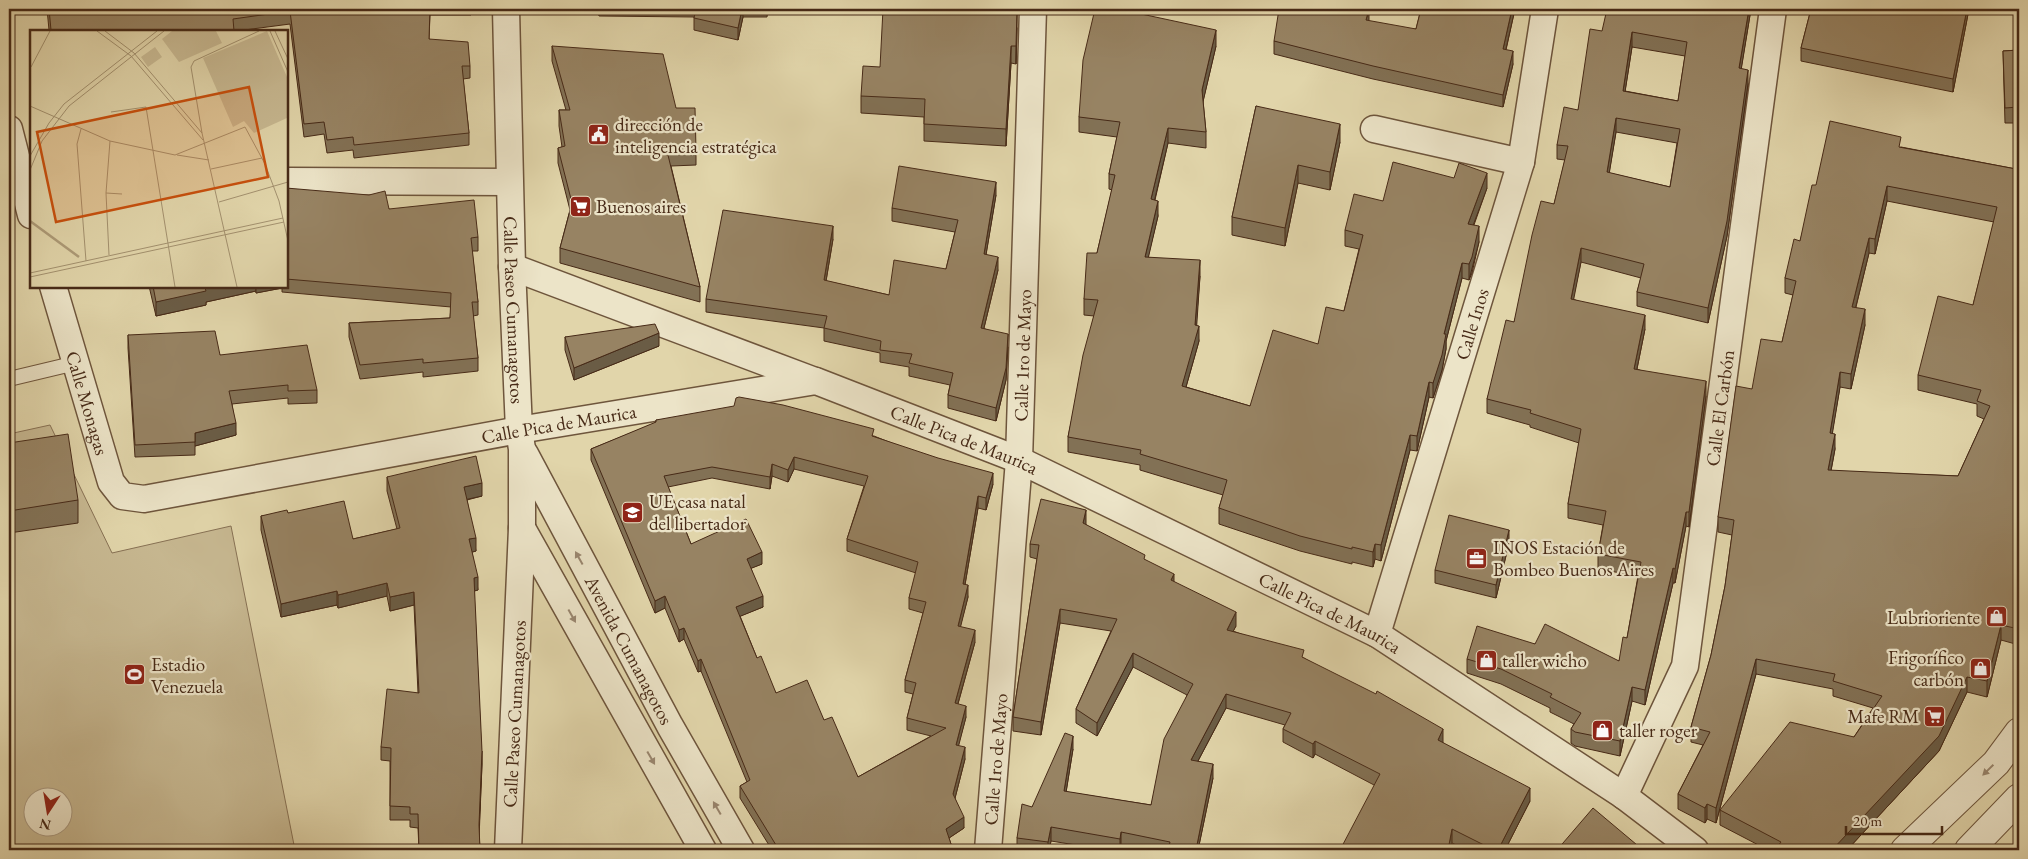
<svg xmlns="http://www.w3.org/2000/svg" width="2028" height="859" viewBox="0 0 2028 859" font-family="'EB Garamond',serif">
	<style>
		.green { fill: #c7b891; stroke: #877154; fill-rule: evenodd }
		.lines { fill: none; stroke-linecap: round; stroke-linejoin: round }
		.service-casing { stroke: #6e553c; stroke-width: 16 }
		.minor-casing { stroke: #6e553c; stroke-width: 29 }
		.tertiary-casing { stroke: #6e553c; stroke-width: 30 }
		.service { stroke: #ece4c8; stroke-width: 14 }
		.minor { stroke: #ece4c8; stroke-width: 26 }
		.tertiary { stroke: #ece4c8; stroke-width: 28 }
		.wall { fill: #827155; stroke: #472a17; fill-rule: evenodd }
		.shaded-wall { fill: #6a5c45; stroke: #472a17 }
		.building { fill: #978363; stroke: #472a17; fill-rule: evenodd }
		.oneway { fill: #9a8770 }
		.labels { text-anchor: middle; stroke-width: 4.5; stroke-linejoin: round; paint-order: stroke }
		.poi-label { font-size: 19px; fill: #472a17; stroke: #ece4c8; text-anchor: start }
		.street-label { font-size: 19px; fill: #472a17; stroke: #ece4c8 }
		.inset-river { fill: none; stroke: #ad9b78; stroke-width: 2.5 }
		.inset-road { fill: none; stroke: #a3916f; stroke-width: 1 }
		.view { fill: #c8500e; fill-opacity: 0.15; stroke: #c8500e; stroke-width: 2.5 }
		.inset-edge { fill: none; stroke: #472a17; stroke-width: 2.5 }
	</style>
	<rect width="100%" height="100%" fill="#e1d5aa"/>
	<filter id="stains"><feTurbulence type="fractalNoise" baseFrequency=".004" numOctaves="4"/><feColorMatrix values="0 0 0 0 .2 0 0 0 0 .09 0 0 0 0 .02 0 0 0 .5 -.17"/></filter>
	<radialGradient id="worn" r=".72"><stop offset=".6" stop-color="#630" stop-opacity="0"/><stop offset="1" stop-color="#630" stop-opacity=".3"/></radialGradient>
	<path class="green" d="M50,425L112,553L231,526L295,850H9V434ZM32,796H62V826H32Z"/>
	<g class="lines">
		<defs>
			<path id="service" d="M9,379L76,363"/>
			<g id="minor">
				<path id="s1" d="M506,9L512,267L519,430L522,449V528L508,850"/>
				<path d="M9,129L31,215"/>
				<path d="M1374,129L1521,162"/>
				<path d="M286,181L509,182"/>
				<path d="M512,267L815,381"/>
				<path id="s2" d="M53,286L111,482L122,496L144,499L519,430L816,381L1019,460L1377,634L1624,796L1695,850"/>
				<path id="s3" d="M525,454L670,726L741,850"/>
				<path d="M522,528L703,850"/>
				<path id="s4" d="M1377,634L1521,162L1545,9"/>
				<path id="s5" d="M1624,796L1685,666L1773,9"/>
				<path id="s6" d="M988,850L1019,460L1033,9"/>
			</g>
			<g id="tertiary">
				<path d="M1905,850L1996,763L2019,732"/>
				<path d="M1969,850L2019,798"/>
			</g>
		</defs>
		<use href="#service" class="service-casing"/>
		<use href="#minor" class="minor-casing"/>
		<use href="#tertiary" class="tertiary-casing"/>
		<use href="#service" class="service"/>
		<use href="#minor" class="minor"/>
		<use href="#tertiary" class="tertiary"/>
	</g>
	<g class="wall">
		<path d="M47,9H471V15H430L429,39L470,66V78L463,79L469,133V145L354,158L353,150L327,153L324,134L304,137L290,24L237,31H40L49,30Z"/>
		<path d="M597,9H768L767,17H743L738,40L694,30V17L599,16Z"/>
		<path d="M1421,9H1515L1506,50L1513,64L1503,107L1373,79L1274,54V41L1416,29Z"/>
		<path d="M1681,9H1751L1741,69L1748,84L1727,236L1708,323L1637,306V292L1641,278L1581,262L1573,299L1645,329L1637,369L1706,396L1689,527L1686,526L1675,583H1673L1645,705L1632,701L1620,756L1575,746L1571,743V729L1574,724L1550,712V708L1501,684L1467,673V659L1535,644L1619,661L1627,638L1638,576L1598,569V554L1603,525L1568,518V504L1579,443L1530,427V425L1487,413V399L1514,322L1554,204L1565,160L1557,159V145L1578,110L1602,31L1681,11ZM1632,47L1685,56L1678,101L1625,91ZM1616,132L1677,143L1670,187L1609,173Z"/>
		<path d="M1811,9H1969L1953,92L1801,61V48Z"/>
		<path d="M1007,10L1017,28L1016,64L1011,63L1006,146L924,141V117L861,113V96Z"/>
		<path d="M1135,12L1216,46L1203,101L1206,132V148L1168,143L1155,200L1158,216L1148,257L1200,276L1196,325L1199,341L1186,387L1250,406L1318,344L1344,311L1359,249L1345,246V230L1383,201L1487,188L1474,225L1479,242L1472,273L1469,280L1462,278L1446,341V349L1442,370L1433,398L1429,397L1417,451L1410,450L1381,561L1375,559L1373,567L1352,562V564L1300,551L1219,524V508L1223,495L1140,470V465L1068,452V437L1094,316L1084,315V299L1097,253L1112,190L1109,189V174L1117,137L1079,132V117Z"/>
		<path d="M552,46L676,108L696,150V165L671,166L700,287V302L560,263V248L570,210L558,163V148L562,147L559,126V110H566L552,61Z"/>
		<path d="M2019,50V123H2005L2003,51Z"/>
		<path d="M1256,106L1340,142L1330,190L1298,183L1285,246L1232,235V217Z"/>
		<path d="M1901,147L2016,169L2019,152V645L2001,640L1987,697L1967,692L1939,751L1847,850H1768L1720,825V810L1854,737L1873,708L1833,696V689L1756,674L1716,823L1707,819L1705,823L1678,809V794L1703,745L1691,742V727L1711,655L1725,586L1732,535L1718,532V517L1752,389L1782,342L1793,295L1785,293V278L1800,241L1816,185ZM1887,201L1994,222L1973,305L1918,375V390L1977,404V416L1984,419L1958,476L1831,471L1835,449L1832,433L1840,387L1851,389L1865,325L1856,307L1869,253L1875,254Z"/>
		<path d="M286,188L389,209L478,237V251H472L478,302V315L473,316L478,358V371L423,377V372L360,379L349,337V323L450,318L451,307L282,292V288L256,293V291L206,302V305L156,316L149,286H286Z"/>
		<path d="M996,195L986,254L998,270L984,328L1008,347L1006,380L996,421L948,408V395L950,385L909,376V367L880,362V353L824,341V328L706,312V299L833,239L826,281L889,295L946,269L955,232L892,221V208Z"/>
		<path d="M128,335L220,355L317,390V403L288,404V398L232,404L236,435L195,446V455L135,457L128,348Z"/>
		<path d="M565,337L659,346L574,380L565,350Z"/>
		<path d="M656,420L874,436L993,484L986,510L978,508L965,585L968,597L960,627L975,642L958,704L966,717L958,746L965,759L955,798L964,828L949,838L953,850H772L740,798V786L747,782L701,671L698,672L684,639L679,642L665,608L655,613L591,460V449L656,423ZM794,469L864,486L847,539V551L916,573L909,598V609L923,613L905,680V692L913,694L907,718V730L931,736L858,777L824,720L776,693L757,658L740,616L763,607L751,568L762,564L691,544L668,487L712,478L770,489L772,476L788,482Z"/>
		<path d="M9,443L78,500V523L9,533Z"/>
		<path d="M387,477L482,496L467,500L476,551L472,552L478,590L474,591L482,764L479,832L480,850H419L418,828L410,827V820H390V761L381,760V747L418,693L414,605L390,611L387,596L338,608L337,605L281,617L261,530V516L288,513L353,539L397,529L387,491Z"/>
		<path d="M1086,524V525L1145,560L1174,582L1236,626L1233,631L1304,658L1443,743L1530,801L1505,850H1466L1452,843L1374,785L1315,754L1313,758L1283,742V729L1285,725L1226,708L1198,761L1213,778L1198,850H1144L1121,845L1120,850H1107L1051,841L1049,850H1017V838L1032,807L1073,749L1066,792L1151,805L1187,695L1133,667L1097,736L1076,723V709L1111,631L1060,623L1041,735L1013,731V717L1037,559L1030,557V544Z"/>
		<path d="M1509,543L1496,598L1435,583V570Z"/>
	</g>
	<g class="shaded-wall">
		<path d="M742,9H743V17L738,40V28Z"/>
		<path d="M1133,9H1136L1132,27V12Z"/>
		<path d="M1369,9V20L1366,33V20Z"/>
		<path d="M1512,9H1515L1503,62V49Z"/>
		<path d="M1749,9H1751L1739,83V68Z"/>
		<path d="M1967,9H1969L1953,92V79Z"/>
		<path d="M1017,10V28L1016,64V46Z"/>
		<path d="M1216,30V46L1202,106V90Z"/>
		<path d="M1632,32V47L1623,105V91Z"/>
		<path d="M1011,46V63L1006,146V129Z"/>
		<path d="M1513,51V64L1503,107V95Z"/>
		<path d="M1748,70V84L1727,236L1708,323V308Z"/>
		<path d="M1616,118V132L1607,187V172Z"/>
		<path d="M1340,124V142L1330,190V172Z"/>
		<path d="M1168,128V143L1151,215V199Z"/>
		<path d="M1298,165V183L1285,246V228Z"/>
		<path d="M1487,173V188L1468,239V224Z"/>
		<path d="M996,182V195L984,267V254Z"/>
		<path d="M1887,186V201L1875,254V239Z"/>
		<path d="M1158,201V216L1145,272V257Z"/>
		<path d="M833,226V239L824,293V280Z"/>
		<path d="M1479,226V242L1469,280V264Z"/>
		<path d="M1869,238V253L1852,322V307Z"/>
		<path d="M1581,248V262L1571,313V299Z"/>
		<path d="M998,257V270L981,340V328Z"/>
		<path d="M1200,260V276L1196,336L1199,326V341L1182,401V386L1195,325Z"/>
		<path d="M1462,263V278L1446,341V349L1442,370L1433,398V383L1444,334Z"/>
		<path d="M214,286H256V291L206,302V305L156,316V302Z"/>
		<path d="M256,286H282V288L256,293Z"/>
		<path d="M1865,309V325L1851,389V374Z"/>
		<path d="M1645,315V329L1634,383V369Z"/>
		<path d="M659,333V346L574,380V368Z"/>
		<path d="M1008,334L1006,380L996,421V408Z"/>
		<path d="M1840,372V387L1830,448V433Z"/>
		<path d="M1706,381V396L1689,527V512Z"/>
		<path d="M1429,382V397L1417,451V436Z"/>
		<path d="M236,423V435L195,446V433Z"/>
		<path d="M1835,434V449L1828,486V470Z"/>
		<path d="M1410,435V450L1381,561V545Z"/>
		<path d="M794,457V469L788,482V470Z"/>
		<path d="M772,464V476L770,489V477Z"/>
		<path d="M993,473V484L986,510V498Z"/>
		<path d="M482,483V496L464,500V487Z"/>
		<path d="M978,496V508L963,596V584Z"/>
		<path d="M1086,510V524L1083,537V523Z"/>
		<path d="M1686,512V526L1675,583V569Z"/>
		<path d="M1509,530V543L1496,598V585Z"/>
		<path d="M476,538V551L469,553V539Z"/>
		<path d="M1375,544V559L1373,567V552Z"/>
		<path d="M762,552V564L747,570V559Z"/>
		<path d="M1673,568V583L1645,705V690Z"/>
		<path d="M1174,574V588L1171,580Z"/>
		<path d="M478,577V590L474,591V578Z"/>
		<path d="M387,583V596L338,608V595Z"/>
		<path d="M968,585V597L958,637V626Z"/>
		<path d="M337,591V605L281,617V604Z"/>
		<path d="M414,592V605L390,611V597Z"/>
		<path d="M665,596V608L655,613V601Z"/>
		<path d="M763,596V607L736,618V607Z"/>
		<path d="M1060,609V623L1041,735V722Z"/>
		<path d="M1236,612V626L1227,643V630Z"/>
		<path d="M2001,625V640L1987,697V681Z"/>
		<path d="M684,628V639L679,642V630Z"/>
		<path d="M975,630V642L955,714V703Z"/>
		<path d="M1133,653V667L1097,736V723Z"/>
		<path d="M701,659V671L698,672V661Z"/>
		<path d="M1756,659V674L1716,823V808Z"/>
		<path d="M1967,677V692L1939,751L1847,850H1832Z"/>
		<path d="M1632,687V701L1620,756V741Z"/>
		<path d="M1226,694V708L1191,774V760Z"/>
		<path d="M966,706V717L956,756V745Z"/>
		<path d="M1443,729V743L1438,740Z"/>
		<path d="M1073,736V749L1064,805V791Z"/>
		<path d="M1315,741V754L1313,758V744Z"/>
		<path d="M965,747V759L953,806V794Z"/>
		<path d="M482,751V764L479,839V825Z"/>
		<path d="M1213,764V778L1198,850H1196Z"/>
		<path d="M1530,788V801L1505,850H1498Z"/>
		<path d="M1707,804V819L1705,823V808Z"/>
		<path d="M964,817V828L946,840V829Z"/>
		<path d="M1051,827V841L1049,850H1048V842Z"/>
		<path d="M1452,829V843L1450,850H1448Z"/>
		<path d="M1121,832V845L1120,850V839Z"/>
	</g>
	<g class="building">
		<path d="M49,9H430L429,39L468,42L470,66H462L469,133L354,145L353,137L327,140L324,122L304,124L290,11L233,19L234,31H40L51,30Z"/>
		<path d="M696,9H742L738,28L694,18Z"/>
		<path d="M883,9H1005L1004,10H1017L1016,46H1011L1006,129L924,124L925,99L861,96L863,66L880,67Z"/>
		<path d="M1095,9H1133L1132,12L1216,30L1202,90L1206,132L1168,128L1151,199L1158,201L1145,257L1200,260L1195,325L1199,326L1182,386L1250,406L1273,330L1318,344L1326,307L1344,311L1363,235L1345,230L1354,194L1383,201L1393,162L1454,178L1459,163L1487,173L1468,224L1479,226L1472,257L1469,264L1462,263L1444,334H1446L1442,355L1433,383L1429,382L1417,436L1410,435L1381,545L1375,544L1373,552L1352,547V549L1300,536L1219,508L1227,480L1140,454L1141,450L1068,437L1083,355L1098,300L1084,299L1087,253H1097L1115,175L1109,174L1120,122L1079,117L1083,60Z"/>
		<path d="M1279,9H1369L1366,20L1416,29L1421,9H1512L1503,49L1513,51L1503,95L1373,66L1274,41Z"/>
		<path d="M1607,9H1670L1681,11V9H1749L1739,68L1748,70L1727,221L1708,308L1637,292L1644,264L1581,248L1571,299L1645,315L1634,369L1706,381L1689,512H1686L1675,569L1673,568L1645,690L1632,687L1620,741L1575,732L1571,729L1581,713L1550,697L1552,694L1501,669L1467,659L1477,626L1535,644L1545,624L1619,661L1623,637L1627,638L1641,562L1598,554L1606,511L1568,504L1581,429L1530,413L1531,410L1487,399L1506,320L1514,322L1532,235L1541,201L1554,204L1568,146L1557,145L1564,107L1578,110L1590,29L1602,31ZM1632,32L1687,42L1678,101L1623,91ZM1616,118L1680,129L1670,187L1607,172Z"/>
		<path d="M1811,9H1967L1953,79L1801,48Z"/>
		<path d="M552,46L663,54L676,108H695L696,150L667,151L700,287L560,248L572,203L558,148L565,146L559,110H570Z"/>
		<path d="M2019,50V107L2005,108L2003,51Z"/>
		<path d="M1256,106L1340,124L1330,172L1298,165L1285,228L1232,217Z"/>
		<path d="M1830,121L1901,137L1899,147L2016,169L2019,152V629L2001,625L1987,681L1967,677L1939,736L1832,850H1775L1781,842L1720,810L1790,722L1854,737L1882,696L1833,681L1835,674L1756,659L1716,808L1707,804L1705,808L1678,794L1710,732L1691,727L1711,655L1725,586L1734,520L1718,517L1736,386L1752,389L1761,339L1782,342L1796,281L1785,278L1794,239L1800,241L1812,185H1816ZM1887,186L1997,207L1973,305L1938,296L1918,375L1981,390L1977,401L1990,406L1958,476L1828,470L1835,434L1830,433L1840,372L1851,374L1865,309L1852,307L1869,238L1875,239Z"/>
		<path d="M899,166L996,182L984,254L998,257L981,328L1008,334L1006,368L996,408L948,395L953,373L909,363L912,354L880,350L881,341L824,328L827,316L706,299L723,210L833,226L824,280L889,295L894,260L946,269L958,220L892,208Z"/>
		<path d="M286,188L369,195L385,191L389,209L474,200L478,237L471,238L478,302H472L478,358L423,363V359L360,365L349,323L450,318L451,293L286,279Z"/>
		<path d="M153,286H214L205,288L206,291L156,302Z"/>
		<path d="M655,324L659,333L574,368L565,337Z"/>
		<path d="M215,331L220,355L307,345L317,390L288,391V385L229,391L236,423L195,433V442L135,445L128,335Z"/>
		<path d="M739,397L783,405L874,429L872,436L938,458L993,473L986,498L978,496L963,584L968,585L958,626L975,630L955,703L966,706L956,745L965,747L953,794L964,817L946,829L953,850H779L740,786L750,780L701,659L698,661L684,628L679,630L665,596L655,601L591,449L656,422V420L734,406L736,398ZM794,457L868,476L847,539L918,562L909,598L926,602L905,680L916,683L907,718L946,728L858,777L832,717L824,720L807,680L776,693L761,656L757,658L736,607L763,596L747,559L762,552L746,519L691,544L664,476L712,467L770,477L772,464L788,470Z"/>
		<path d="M68,434L78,500L9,511V443Z"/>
		<path d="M476,456L482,483L464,487L476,538L469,539L478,577L474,578L482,751L479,825L480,850H419L418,814H410V807L390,806L391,748L381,747L387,689L419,693L414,592L390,597L387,583L338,595L337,591L281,604L261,516L287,510L288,513L344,501L353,539L400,528L387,477Z"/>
		<path d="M1041,499L1086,510L1083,523L1145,555L1144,559L1174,574L1171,580L1236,612L1227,630L1304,650L1302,657L1376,694L1377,691L1443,729L1438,740L1530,788L1498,850H1494L1452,829L1448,850H1340L1380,774L1315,741L1313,744L1283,729L1291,713L1226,694L1191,760L1213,764L1196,850H1168L1170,842L1121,832L1120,839L1051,827L1048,842L1017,838L1022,804L1032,807L1065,733L1073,736L1064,791L1151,805L1164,739L1193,684L1133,653L1097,723L1076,709L1117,619L1060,609L1041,722L1013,717L1039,545L1030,544Z"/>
		<path d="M1449,515L1509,530L1496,585L1435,570Z"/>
		<path d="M1593,808L1643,850H1557Z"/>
		<path d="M2019,840V850H2011Z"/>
	</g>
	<defs><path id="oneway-solid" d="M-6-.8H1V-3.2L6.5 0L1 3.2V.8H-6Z" transform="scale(1.25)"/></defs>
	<g class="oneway">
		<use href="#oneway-solid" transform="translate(579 558) rotate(-119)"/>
		<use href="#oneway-solid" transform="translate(572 616) rotate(61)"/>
		<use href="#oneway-solid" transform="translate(651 758) rotate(60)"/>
		<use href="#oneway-solid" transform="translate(1988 770) rotate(136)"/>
		<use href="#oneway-solid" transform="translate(717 808) rotate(-120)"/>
	</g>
	<defs>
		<symbol id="civic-square" viewBox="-11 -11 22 22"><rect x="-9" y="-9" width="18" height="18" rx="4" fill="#8f2418" stroke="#ece4c8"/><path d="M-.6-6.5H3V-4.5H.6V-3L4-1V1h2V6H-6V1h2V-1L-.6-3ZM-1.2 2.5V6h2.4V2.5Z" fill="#fff"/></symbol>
		<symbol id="supermarket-square" viewBox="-11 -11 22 22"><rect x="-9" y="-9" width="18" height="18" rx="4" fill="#8f2418" stroke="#ece4c8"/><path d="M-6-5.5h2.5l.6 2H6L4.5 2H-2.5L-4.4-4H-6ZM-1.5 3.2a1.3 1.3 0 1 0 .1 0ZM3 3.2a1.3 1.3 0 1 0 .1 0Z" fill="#fff"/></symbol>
		<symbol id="school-square" viewBox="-11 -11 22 22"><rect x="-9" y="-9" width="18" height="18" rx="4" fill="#8f2418" stroke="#ece4c8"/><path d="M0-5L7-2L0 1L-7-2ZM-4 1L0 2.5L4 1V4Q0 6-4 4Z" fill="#fff"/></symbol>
		<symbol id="office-square" viewBox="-11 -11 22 22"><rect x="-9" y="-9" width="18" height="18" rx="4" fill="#8f2418" stroke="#ece4c8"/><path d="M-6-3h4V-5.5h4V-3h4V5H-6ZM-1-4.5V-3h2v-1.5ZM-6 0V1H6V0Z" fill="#fff"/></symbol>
		<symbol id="shop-square" viewBox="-11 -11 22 22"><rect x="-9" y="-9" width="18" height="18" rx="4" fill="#8f2418" stroke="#ece4c8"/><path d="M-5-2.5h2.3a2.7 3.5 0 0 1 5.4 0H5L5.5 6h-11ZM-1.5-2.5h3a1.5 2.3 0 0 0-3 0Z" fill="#fff"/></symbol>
		<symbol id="stadium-square" viewBox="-11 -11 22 22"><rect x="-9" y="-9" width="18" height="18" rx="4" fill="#8f2418" stroke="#ece4c8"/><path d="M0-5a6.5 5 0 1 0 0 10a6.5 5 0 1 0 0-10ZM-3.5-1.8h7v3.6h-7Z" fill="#fff"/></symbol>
	</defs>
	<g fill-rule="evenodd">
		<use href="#civic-square" x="586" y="122" width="25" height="25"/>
		<use href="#supermarket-square" x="568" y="194" width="25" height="25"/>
		<use href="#school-square" x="620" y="500" width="25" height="25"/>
		<use href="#office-square" x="1464" y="546" width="25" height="25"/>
		<use href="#shop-square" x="1984" y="604" width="25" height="25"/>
		<use href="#shop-square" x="1474" y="648" width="25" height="25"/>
		<use href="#shop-square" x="1968" y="656" width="25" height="25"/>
		<use href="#stadium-square" x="122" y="662" width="25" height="25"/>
		<use href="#supermarket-square" x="1922" y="704" width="25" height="25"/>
		<use href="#shop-square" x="1590" y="718" width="25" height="25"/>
	</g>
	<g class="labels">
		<g class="poi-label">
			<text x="615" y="131">dirección de<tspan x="615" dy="22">inteligencia estratégica</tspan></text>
			<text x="596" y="213">Buenos aires</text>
			<text x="649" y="508">UE casa natal<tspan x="649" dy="22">del libertador</tspan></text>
			<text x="1493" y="554">INOS Estación de<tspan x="1493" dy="22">Bombeo Buenos Aires</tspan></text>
			<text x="1980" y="624" text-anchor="end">Lubrioriente</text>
			<text x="1964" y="664" text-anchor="end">Frigorífico<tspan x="1964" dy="22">carbón</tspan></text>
			<text x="1502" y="667">taller wicho</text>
			<text x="151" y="671">Estadio<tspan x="151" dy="22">Venezuela</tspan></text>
			<text x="1919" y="723" text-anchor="end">Mafe RM</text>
			<text x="1619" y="737">taller roger</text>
		</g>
		<g class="street-label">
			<text dy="7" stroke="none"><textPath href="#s1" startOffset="301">Calle Paseo Cumanagotos</textPath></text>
			<text dy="7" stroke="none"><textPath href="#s4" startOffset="324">Calle Inos</textPath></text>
			<text dy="7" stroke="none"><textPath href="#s6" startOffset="496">Calle 1ro de Mayo</textPath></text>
			<text dy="7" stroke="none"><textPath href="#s2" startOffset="122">Calle Monagas</textPath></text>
			<text dy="7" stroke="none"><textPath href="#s5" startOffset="404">Calle El Carbón</textPath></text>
			<text dy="7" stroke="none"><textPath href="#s2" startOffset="666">Calle Pica de Maurica</textPath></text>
			<text dy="7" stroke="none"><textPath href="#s2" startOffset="1086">Calle Pica de Maurica</textPath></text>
			<text dy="7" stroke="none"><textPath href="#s2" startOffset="1491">Calle Pica de Maurica</textPath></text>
			<text dy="7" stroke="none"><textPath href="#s3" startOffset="222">Avenida Cumanagotos</textPath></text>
			<text transform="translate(514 714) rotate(-87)" y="7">Calle Paseo Cumanagotos</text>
			<text dy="7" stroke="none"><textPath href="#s6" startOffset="91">Calle 1ro de Mayo</textPath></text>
		</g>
	</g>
	<g transform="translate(30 30)">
		<rect width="258" height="258" fill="#e1d5aa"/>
		<path d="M142,1H186L192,13L149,32L132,9ZM237,1L257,47V88L224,103L214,91L203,97L173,28ZM125,17L132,27L118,37L111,27Z" fill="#c7b891"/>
		<path class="inset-river" d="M0,191L49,227"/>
		<path class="inset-road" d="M67,1L101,26L173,110M75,1L104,23L172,103M240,1L258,42M245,1L258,29M1,37L20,1M0,76L80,111L145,125L215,97L235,134L249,171L258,211M81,82L116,77L145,257M51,99L47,114L56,231M147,125L179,130M0,126L19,93L34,74L127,1M181,139L232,128M0,140L12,111L39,76L134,1M76,163L92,164M189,172L258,152M79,225L76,163L80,111M0,243L253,188M0,247L254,192M207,257L172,103L161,37L164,31L229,1"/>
		<path class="view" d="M219,57L238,147L26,192L7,102Z"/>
		<rect width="258" height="258" class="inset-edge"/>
	</g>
	<rect width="2028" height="859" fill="none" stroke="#e1d5aa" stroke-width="30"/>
	<rect x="10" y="10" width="2008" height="839" fill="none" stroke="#472a17" stroke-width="2.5"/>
	<rect x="15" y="15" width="1998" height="829" fill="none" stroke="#472a17"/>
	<g transform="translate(48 812) rotate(192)"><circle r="24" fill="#ece4c8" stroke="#aa9a81"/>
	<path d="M0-4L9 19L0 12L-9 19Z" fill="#8f2418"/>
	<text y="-8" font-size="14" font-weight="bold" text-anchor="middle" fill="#472a17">N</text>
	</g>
	<path d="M1846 826v8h96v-8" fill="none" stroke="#472a17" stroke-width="2.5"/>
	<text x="1853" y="826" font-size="15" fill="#472a17" stroke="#ece4c8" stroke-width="4" paint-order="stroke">20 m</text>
	<rect width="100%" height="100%" filter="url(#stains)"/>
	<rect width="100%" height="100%" fill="url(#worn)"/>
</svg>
